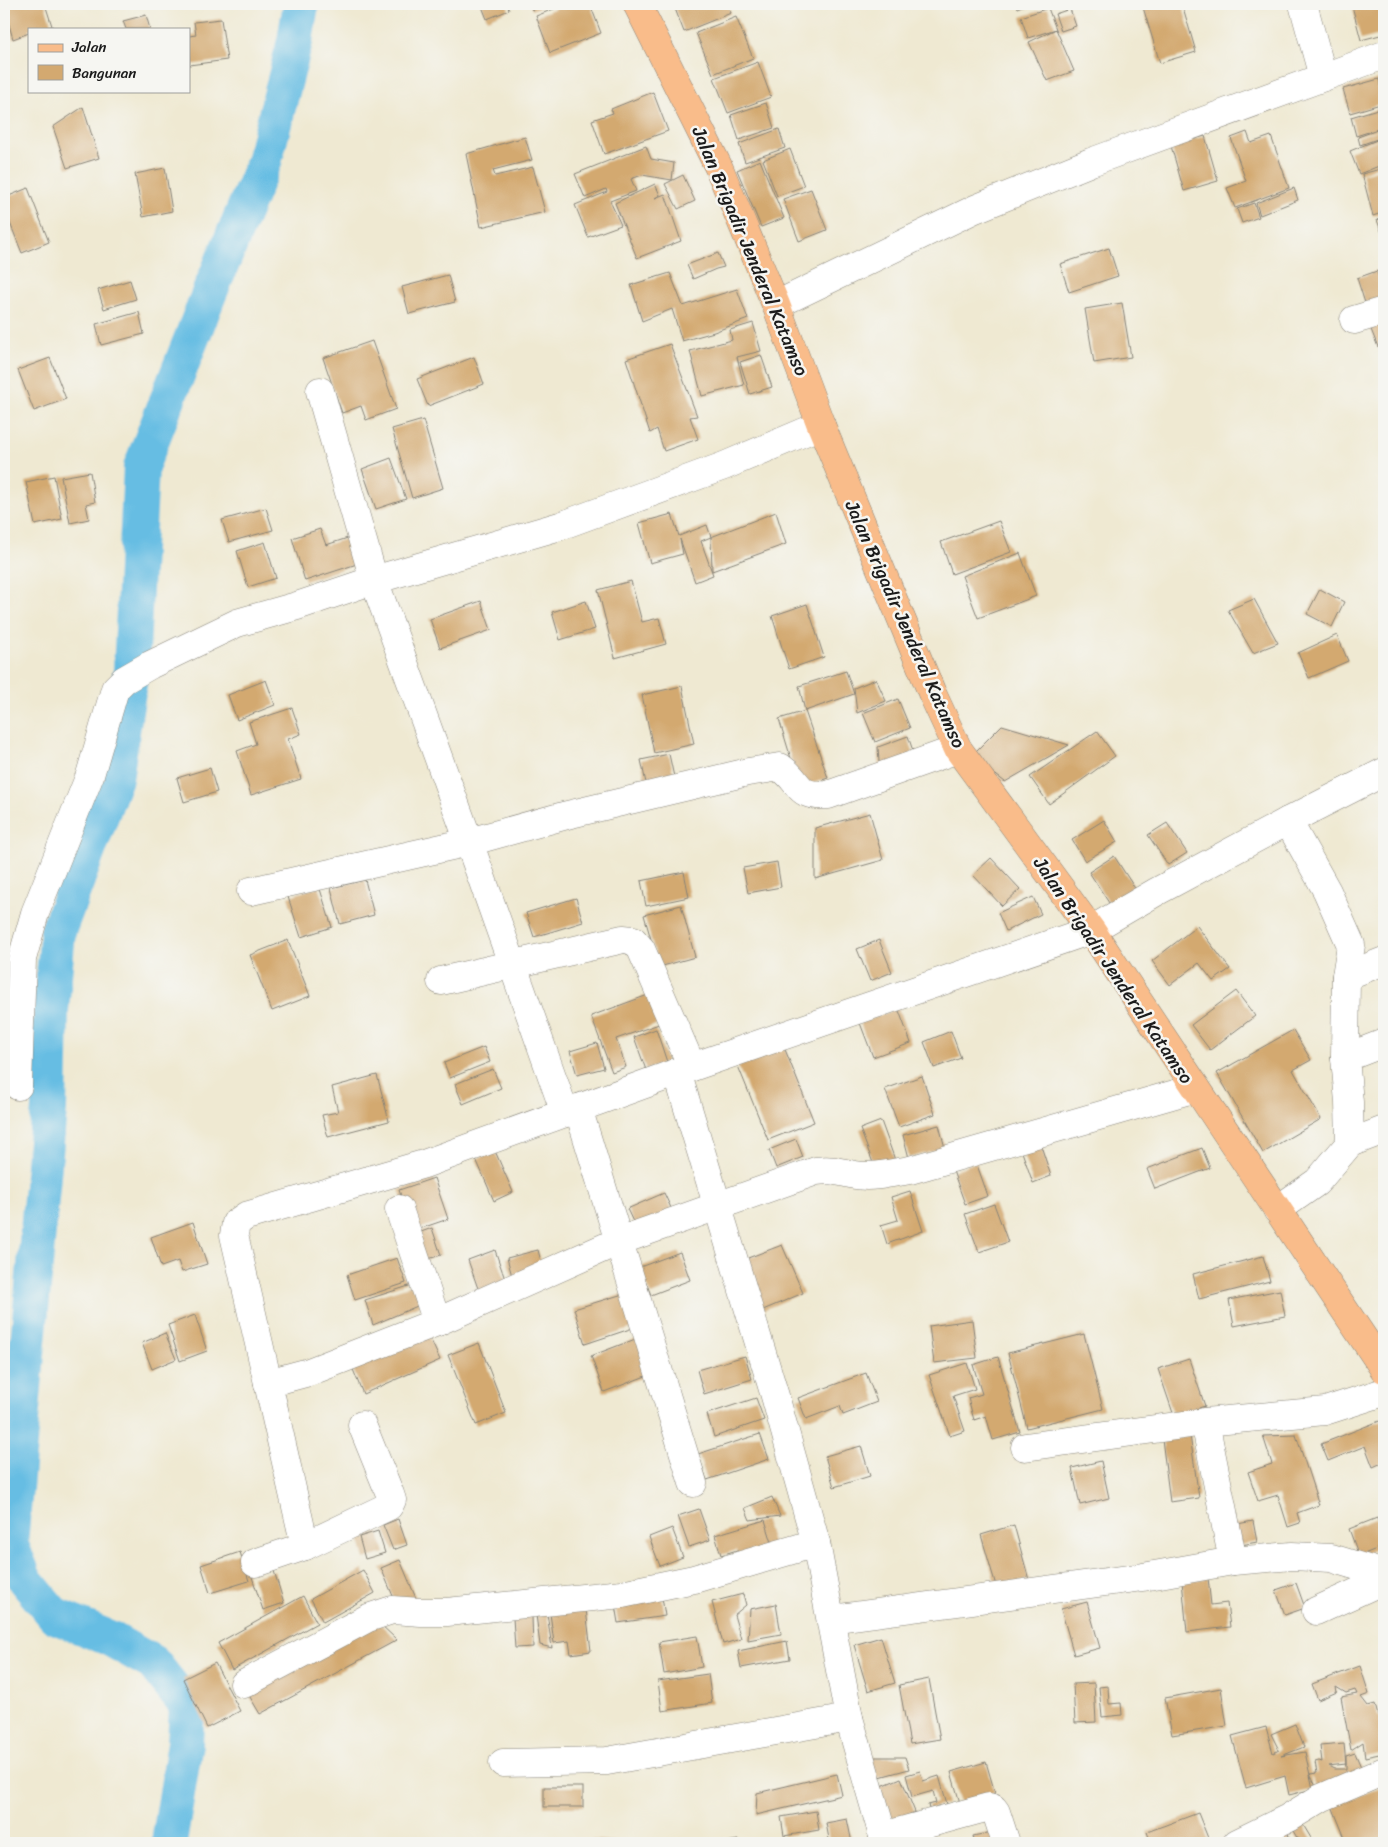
<svg xmlns="http://www.w3.org/2000/svg" width="1388" height="1847" viewBox="0 0 1388 1847" font-family="Sriracha,sans-serif">
	<style>
		.lines { fill: none; stroke-linecap: round; stroke-linejoin: round }
		.river { stroke: #66bde3; stroke-width: 36 }
		.building { fill: #d3a970; fill-rule: evenodd }
		.minor-casing { stroke: #868277; stroke-width: 29 }
		.major-casing { stroke: #868277; stroke-width: 29 }
		.minor { stroke: #fff; stroke-width: 28 }
		.major { stroke: #f9bc8a; stroke-width: 28 }
		.labels { text-anchor: middle; stroke-width: 5; stroke-linejoin: round; paint-order: stroke }
		.street-label { font-size: 19px; fill: #1c1c1c; stroke: #f6f6f2 }
	</style>
	<rect width="100%" height="100%" fill="#f6f6f2"/>
	<filter id="ink" filterUnits="userSpaceOnUse"><feTurbulence type="fractalNoise" baseFrequency=".02" numOctaves="2"/><feDisplacementMap in="SourceGraphic" scale="10" xChannelSelector="R" yChannelSelector="G"/><feConvolveMatrix kernelMatrix="1 2 1 2 8 2 1 2 1" color-interpolation-filters="sRGB"/></filter>
	<filter id="wash" filterUnits="userSpaceOnUse"><feTurbulence type="fractalNoise" baseFrequency=".0096" numOctaves="4" result="noise"/><feDisplacementMap in="SourceGraphic" scale="20" xChannelSelector="R" yChannelSelector="G"/><feGaussianBlur stdDeviation="1.12" result="paint"/><feColorMatrix in="noise" values="0 0 0 0 0 0 0 0 0 0 0 0 0 0 0 0 0 1.4 0 .05"/><feComposite in="paint" operator="in"/></filter>
	<g filter="url(#wash)">
		<rect width="100%" height="100%" fill="#efe9d2"/>
		<g class="lines">
			<path class="river" d="M169,1843L185,1743L187,1706L153,1663L109,1638L55,1616L25,1580L10,1543L49,1109L51,1010L58,931L115,778L131,671L141,467L209,294L264,162L295,41L301,4"/>
		</g>
		<g id="blocks">
			<g class="building">
				<path d="M14,4H45L52,26L43,29H29V33L13,39L4,7Z"/>
				<path d="M481,4H507L509,10L487,19Z"/>
				<path d="M530,4H547L532,10Z"/>
				<path d="M566,4H590L601,33L550,53L536,16Z"/>
				<path d="M679,4H727L731,13L684,32L674,6Z"/>
				<path d="M1015,4H1027L1017,8Z"/>
				<path d="M1142,4H1182L1196,52L1160,63Z"/>
				<path d="M1362,4H1384V34L1361,40L1352,6Z"/>
				<path d="M1048,8L1056,29L1028,38L1021,17Z"/>
				<path d="M1070,9L1076,26L1061,31L1055,14Z"/>
				<path d="M146,15L150,29H126L123,21Z"/>
				<path d="M736,17L753,58L713,74L696,33Z"/>
				<path d="M221,19L227,60L189,65V36L196,35L194,22Z"/>
				<path d="M1056,29L1074,71L1047,81L1029,42Z"/>
				<path d="M758,62L771,97L728,113L714,78Z"/>
				<path d="M1379,79L1384,103L1350,113L1343,89Z"/>
				<path d="M653,92L668,131L604,154L592,120L613,113L611,109Z"/>
				<path d="M766,103L774,128L739,140L731,115Z"/>
				<path d="M83,107L99,158L67,168L53,127Z"/>
				<path d="M1384,107V127L1356,136L1351,117Z"/>
				<path d="M779,129L785,148L745,162L739,144Z"/>
				<path d="M1380,129L1383,137L1360,145L1358,137Z"/>
				<path d="M1247,132L1251,143L1271,136L1289,188L1235,208L1227,188L1246,181L1231,138Z"/>
				<path d="M1205,136L1218,181L1184,191L1171,146Z"/>
				<path d="M525,137L532,160L493,170L495,176L533,167L545,212L481,227L466,154Z"/>
				<path d="M1384,137V164L1359,174L1350,151Z"/>
				<path d="M646,146L651,159L674,163L672,180L642,175L631,179L636,191L610,201L621,225L588,237L575,205L607,192L606,189L585,198L575,174Z"/>
				<path d="M790,149L804,186L777,196L763,160Z"/>
				<path d="M760,160L784,218L761,227L737,170Z"/>
				<path d="M165,168L172,211L143,217L135,174Z"/>
				<path d="M1384,168V212L1373,216L1362,174Z"/>
				<path d="M683,175L695,201L678,209L665,184Z"/>
				<path d="M655,184L660,195L655,198L665,194L681,241L637,258L615,203Z"/>
				<path d="M28,188L49,242L22,253L4,208V198Z"/>
				<path d="M1294,188L1298,200L1260,215L1256,203Z"/>
				<path d="M811,189L827,230L799,241L783,199Z"/>
				<path d="M1254,203L1259,217L1242,223L1237,209Z"/>
				<path d="M1384,218V239L1377,220Z"/>
				<path d="M1109,248L1118,276L1069,292L1060,264Z"/>
				<path d="M718,253L724,267L716,269L693,279L687,265Z"/>
				<path d="M1377,271L1384,297L1365,303L1357,278Z"/>
				<path d="M670,273L683,306L737,289L748,319L714,332L682,341L672,309L642,321L631,285Z"/>
				<path d="M448,275L455,302L409,314L402,287Z"/>
				<path d="M130,280L136,299L104,309L98,290Z"/>
				<path d="M1122,303L1131,357L1094,363L1085,309Z"/>
				<path d="M139,312L144,334L101,345L96,324Z"/>
				<path d="M1382,322L1384,328V345L1378,347L1370,327Z"/>
				<path d="M753,323L761,351L737,357L744,385L702,396L690,351L732,340L730,330Z"/>
				<path d="M372,341L396,409L366,420L361,406L342,413L323,358Z"/>
				<path d="M670,344L697,416L690,417L698,439L664,451L657,429L650,433L626,359Z"/>
				<path d="M761,355L772,387L750,394L740,362Z"/>
				<path d="M474,357L484,384L428,406L417,379Z"/>
				<path d="M50,358L66,399L34,411L18,370Z"/>
				<path d="M423,420L443,488L412,498L392,429Z"/>
				<path d="M391,458L406,499L376,509L362,469Z"/>
				<path d="M90,472L95,502L86,504L89,519L70,523L61,477Z"/>
				<path d="M54,476L62,519L35,525L26,482Z"/>
				<path d="M266,508L273,530L229,542L222,520Z"/>
				<path d="M776,512L786,544L712,571L711,537Z"/>
				<path d="M672,514L679,536L707,525L711,537L701,541L713,575L695,582L680,539L683,554L650,563L639,523Z"/>
				<path d="M999,521L1011,552L952,574L941,542Z"/>
				<path d="M320,529L326,545L354,536L363,562L305,581L292,538Z"/>
				<path d="M265,542L276,578L248,587L237,551Z"/>
				<path d="M1020,553L1036,596L978,618L962,576Z"/>
				<path d="M631,581L642,622L659,618L666,644L615,658L598,590Z"/>
				<path d="M1320,589L1344,602L1332,627L1307,614Z"/>
				<path d="M1254,599L1278,643L1253,653L1228,610Z"/>
				<path d="M481,601L491,630L440,648L430,619Z"/>
				<path d="M586,601L595,629L560,640L552,612Z"/>
				<path d="M807,604L824,657L789,669L772,616Z"/>
				<path d="M1337,635L1348,661L1309,678L1298,653Z"/>
				<path d="M846,671L854,694L805,711L799,686Z"/>
				<path d="M876,679L886,701L857,713L854,688Z"/>
				<path d="M266,680L275,705L237,720L228,695Z"/>
				<path d="M682,686L694,744L654,753L642,695Z"/>
				<path d="M898,699L910,728L875,742L863,713Z"/>
				<path d="M292,708L301,734L288,739L301,779L251,795L237,751L256,744L249,722Z"/>
				<path d="M805,711L828,778L800,788L779,719Z"/>
				<path d="M1002,725L1069,745L1005,782L971,756Z"/>
				<path d="M1097,731L1115,756L1049,804L1030,777Z"/>
				<path d="M908,736L917,763L880,776L878,747Z"/>
				<path d="M669,754L674,777L646,783L641,760Z"/>
				<path d="M210,768L217,792L184,802L177,778Z"/>
				<path d="M870,813L883,860L815,879V828Z"/>
				<path d="M1104,820L1117,842L1085,861L1072,840Z"/>
				<path d="M1167,823L1187,853L1168,865L1148,835Z"/>
				<path d="M1114,856L1136,890L1111,906L1089,872Z"/>
				<path d="M991,858L1020,889L1002,906L973,875Z"/>
				<path d="M777,862L781,887L748,893L743,868Z"/>
				<path d="M684,872L689,897L646,906L641,881Z"/>
				<path d="M365,880L374,915L340,924L331,888Z"/>
				<path d="M319,886L332,927L301,937L288,897Z"/>
				<path d="M1033,897L1041,914L1006,931L998,913Z"/>
				<path d="M576,898L583,922L534,937L526,913Z"/>
				<path d="M681,905L695,957L659,967L644,915Z"/>
				<path d="M1197,926L1230,969L1213,981L1199,963L1170,985L1152,961Z"/>
				<path d="M288,940L310,996L272,1011L250,955Z"/>
				<path d="M879,940L892,972L870,981L857,949Z"/>
				<path d="M1236,991L1255,1016L1210,1050L1191,1025Z"/>
				<path d="M648,995L659,1024L616,1039L626,1067L612,1072L591,1016Z"/>
				<path d="M898,1008L911,1043L873,1057L860,1023Z"/>
				<path d="M656,1029L667,1062L646,1070L634,1037Z"/>
				<path d="M1293,1030L1311,1060L1293,1070L1321,1119L1263,1153L1217,1073Z"/>
				<path d="M951,1031L961,1058L934,1068L924,1042Z"/>
				<path d="M597,1043L604,1068L577,1075L570,1051Z"/>
				<path d="M484,1047L490,1062L450,1078L444,1063Z"/>
				<path d="M784,1047L814,1122L768,1140L738,1066Z"/>
				<path d="M493,1069L501,1088L463,1104L455,1084Z"/>
				<path d="M377,1075L389,1121L328,1137L322,1115L338,1112L332,1087Z"/>
				<path d="M922,1076L935,1114L899,1127L885,1089Z"/>
				<path d="M881,1121L895,1160L875,1168L860,1129Z"/>
				<path d="M939,1125L945,1148L909,1158L903,1135Z"/>
				<path d="M796,1139L803,1157L776,1168L769,1150Z"/>
				<path d="M1040,1143L1051,1176L1033,1183L1021,1149Z"/>
				<path d="M1202,1148L1210,1168L1155,1189L1147,1169Z"/>
				<path d="M495,1151L513,1192L494,1201L476,1159Z"/>
				<path d="M976,1162L988,1196L965,1204L953,1171Z"/>
				<path d="M434,1178L448,1219L413,1231L399,1190Z"/>
				<path d="M910,1191L923,1231L887,1244L881,1225L898,1220L891,1197Z"/>
				<path d="M664,1193L672,1210L635,1226L627,1209Z"/>
				<path d="M994,1204L1008,1242L979,1252L965,1214Z"/>
				<path d="M193,1222L207,1264L182,1272L178,1261L161,1267L151,1237Z"/>
				<path d="M432,1228L441,1255L422,1261L413,1235Z"/>
				<path d="M782,1245L803,1293L756,1313L740,1261Z"/>
				<path d="M495,1250L508,1288L481,1297L468,1260Z"/>
				<path d="M538,1250L543,1269L512,1276L507,1258Z"/>
				<path d="M680,1252L690,1280L651,1295L640,1267Z"/>
				<path d="M1263,1256L1270,1281L1199,1299L1193,1274Z"/>
				<path d="M397,1258L406,1283L355,1300L347,1275Z"/>
				<path d="M415,1284L422,1304L373,1325L365,1300Z"/>
				<path d="M1280,1290L1285,1316L1234,1326L1229,1300Z"/>
				<path d="M623,1294L633,1328L585,1344L574,1309Z"/>
				<path d="M195,1315L207,1351L180,1361L168,1325Z"/>
				<path d="M972,1320L977,1358L934,1363L929,1326Z"/>
				<path d="M165,1333L176,1359L152,1369L142,1343Z"/>
				<path d="M428,1334L440,1360L363,1394L352,1367Z"/>
				<path d="M1084,1334L1103,1409L1027,1428L1008,1353Z"/>
				<path d="M638,1338L651,1374L604,1392L591,1356Z"/>
				<path d="M479,1343L506,1413L476,1425L448,1355Z"/>
				<path d="M745,1356L752,1379L704,1394L697,1370Z"/>
				<path d="M998,1357L1020,1432L993,1440L986,1416L974,1420L968,1398L982,1394L973,1365Z"/>
				<path d="M1189,1359L1205,1406L1174,1416L1158,1369Z"/>
				<path d="M967,1363L975,1389L953,1396L965,1431L950,1436L929,1375Z"/>
				<path d="M866,1373L877,1402L843,1415L840,1406L806,1419L798,1398Z"/>
				<path d="M756,1398L764,1420L714,1437L707,1414Z"/>
				<path d="M1382,1420L1384,1426V1462L1373,1467L1365,1446L1328,1461L1321,1444Z"/>
				<path d="M760,1434L769,1459L707,1480L698,1454Z"/>
				<path d="M1190,1435L1199,1498L1170,1502L1162,1439Z"/>
				<path d="M1296,1435L1319,1505L1297,1513L1300,1523L1288,1527L1278,1495L1258,1501L1248,1472L1272,1464L1263,1436Z"/>
				<path d="M861,1446L870,1476L834,1487L825,1456Z"/>
				<path d="M1101,1461L1109,1498L1080,1505L1072,1468Z"/>
				<path d="M772,1497L780,1516L750,1520L745,1508Z"/>
				<path d="M699,1509L710,1540L689,1547L678,1516Z"/>
				<path d="M1377,1518L1384,1536V1546L1359,1556L1349,1529Z"/>
				<path d="M398,1519L407,1545L393,1550L383,1525Z"/>
				<path d="M765,1520L774,1549L739,1559L737,1550L721,1555L715,1535Z"/>
				<path d="M1253,1521L1257,1542L1236,1546L1232,1525Z"/>
				<path d="M1014,1525L1029,1580L997,1589L981,1535Z"/>
				<path d="M672,1528L683,1557L660,1566L649,1537Z"/>
				<path d="M378,1531L385,1553L365,1559L359,1537Z"/>
				<path d="M240,1552L249,1581L210,1593L201,1565Z"/>
				<path d="M400,1560L418,1603H396L381,1568Z"/>
				<path d="M363,1570L375,1593L323,1622L311,1599Z"/>
				<path d="M274,1571L284,1603L263,1610L252,1577Z"/>
				<path d="M1208,1578L1211,1605L1227,1603L1230,1627L1187,1632L1182,1581Z"/>
				<path d="M1296,1583L1305,1608L1285,1615L1276,1590Z"/>
				<path d="M661,1591L665,1616L618,1623L614,1599Z"/>
				<path d="M743,1594L746,1605L734,1615L741,1639L723,1644L712,1602Z"/>
				<path d="M303,1596L317,1623L232,1670L218,1643Z"/>
				<path d="M585,1601L591,1651L571,1654L569,1641L554,1643L549,1606Z"/>
				<path d="M1087,1602L1100,1648L1074,1655L1061,1609Z"/>
				<path d="M776,1604L781,1634L748,1640L750,1609Z"/>
				<path d="M547,1613L552,1648L540,1645L536,1615Z"/>
				<path d="M532,1617L533,1647L515,1648L513,1618Z"/>
				<path d="M378,1622L397,1640L260,1714L247,1692Z"/>
				<path d="M697,1636L702,1667L664,1674L659,1642Z"/>
				<path d="M881,1637L895,1683L868,1691L854,1645Z"/>
				<path d="M787,1641L790,1659L741,1668L738,1651Z"/>
				<path d="M215,1663L240,1711L207,1728L183,1679Z"/>
				<path d="M1360,1666L1369,1694L1361,1697L1368,1706L1375,1704L1378,1716L1384,1718V1753L1365,1757L1363,1742L1351,1750L1341,1697L1357,1694L1355,1690L1346,1693L1336,1687L1337,1692L1318,1700L1312,1684Z"/>
				<path d="M708,1674L712,1703L662,1711L658,1681Z"/>
				<path d="M929,1679L940,1739L910,1744L899,1685Z"/>
				<path d="M1094,1683L1096,1722L1075,1723L1073,1684Z"/>
				<path d="M1108,1686L1109,1704L1121,1703L1122,1715L1102,1717L1099,1687Z"/>
				<path d="M1221,1688L1227,1726L1172,1735L1165,1698Z"/>
				<path d="M1295,1724L1304,1747L1281,1756L1305,1752L1313,1789L1289,1795L1285,1776L1246,1788L1232,1736L1266,1727L1273,1753L1279,1750L1271,1734Z"/>
				<path d="M1344,1744L1346,1764V1756L1355,1753L1364,1774L1319,1793L1310,1774L1317,1773L1315,1762L1319,1761L1322,1762L1320,1746ZM1346,1764V1769H1334L1328,1766Z"/>
				<path d="M870,1757H905L909,1769L876,1778Z"/>
				<path d="M986,1762L995,1793L960,1803L951,1772Z"/>
				<path d="M920,1771L923,1781L939,1776L947,1804L929,1809L928,1805L936,1803L933,1791L912,1797L906,1775Z"/>
				<path d="M837,1774L842,1795L756,1815L757,1793Z"/>
				<path d="M901,1778L915,1812L891,1822L877,1788Z"/>
				<rect x="544" y="1787" width="39" height="20"/>
				<path d="M1382,1787L1384,1792V1843H1347L1332,1806Z"/>
				<path d="M816,1811L819,1830L784,1836L781,1817Z"/>
				<path d="M1198,1813L1210,1843H1151L1147,1832Z"/>
				<path d="M847,1819L852,1843H812L829,1839L826,1823Z"/>
				<path d="M1302,1823L1314,1843H1300L1292,1829Z"/>
				<path d="M992,1832L994,1843H975L973,1836Z"/>
				<path d="M1288,1832L1290,1843H1271L1270,1836Z"/>
				<path d="M592,1840L621,1842V1843H591Z"/>
				<path d="M738,1840V1843H726V1842Z"/>
			</g>
		</g>
	</g>
	<g filter="url(#ink)">
		<use href="#blocks" fill-opacity="0" stroke="#868277" stroke-width="1"/>
		<g class="lines">
			<defs>
				<g id="minor">
					<path d="M1303,4L1323,77"/>
					<path d="M776,305L975,209L1091,162L1384,55"/>
					<path d="M1354,320L1384,311"/>
					<path d="M320,391L374,580L469,842L565,1113"/>
					<path d="M251,891L469,842L567,815L748,772L780,767C803,783 794,797 828,795L958,749"/>
					<path d="M1346,976L1384,961"/>
					<path d="M441,981L623,939L633,940L641,949L692,1067"/>
					<path d="M1345,1058L1384,1043"/>
					<path d="M677,1072L775,1396L816,1543L849,1718L885,1843"/>
					<path d="M18,1086L22,959L35,913L90,775L115,689L124,680L150,665L237,623L297,606L374,580L560,526L724,466L821,425"/>
					<path d="M1196,1088L910,1170C892,1173 873,1178 855,1175C839,1172 834,1169 816,1171L619,1241L437,1322L309,1372L268,1383L234,1235L236,1223L246,1216L424,1164L692,1067L1091,930L1156,892L1288,821L1384,772"/>
					<path d="M578,1108L693,1483"/>
					<path d="M1350,1143L1384,1130"/>
					<path d="M399,1209L437,1322"/>
					<path d="M1277,1210L1317,1182L1350,1143L1349,1102L1345,1058L1346,976L1351,945L1327,891L1288,821"/>
					<path d="M268,1383L305,1546L389,1506L392,1500L390,1494L362,1425"/>
					<path d="M1025,1447L1205,1422L1325,1411L1384,1392"/>
					<path d="M1233,1561L1292,1556L1331,1558L1384,1574"/>
					<path d="M255,1563L305,1546"/>
					<path d="M1316,1611L1384,1580"/>
					<path d="M831,1619L1143,1577L1233,1561L1205,1422"/>
					<path d="M244,1684L368,1618L392,1610L421,1612H447L622,1594L694,1579L816,1543"/>
					<path d="M503,1763L607,1761L849,1718"/>
					<path d="M883,1836L989,1807L993,1808L996,1812L1006,1843"/>
					<path d="M1237,1843L1288,1818L1321,1798L1384,1771"/>
				</g>
				<path id="major" d="M637,4L719,168L776,305L821,425L932,693L958,749L1091,930L1384,1369"/>
			</defs>
			<use href="#minor" class="minor-casing"/>
			<use href="#major" class="major-casing"/>
			<use href="#minor" class="minor"/>
			<use href="#major" class="major"/>
		</g>
	</g>
	<g class="labels">
		<g class="street-label">
			<text transform="translate(751 251) rotate(67)" y="7">Jalan Brigadir Jenderal Katamso</text>
			<text transform="translate(906 624) rotate(66)" y="7">Jalan Brigadir Jenderal Katamso</text>
			<text transform="translate(1114 970) rotate(56)" y="7">Jalan Brigadir Jenderal Katamso</text>
		</g>
	</g>
	<rect width="1388" height="1847" fill="none" stroke="#f6f6f2" stroke-width="20"/>
	<rect x="28" y="28" width="162" height="65" fill="#f6f6f2" stroke="#9f9f9c"/>
	<rect x="38" y="44" width="25" height="8" fill="#f9bc8a" stroke="#9f9f9c"/>
	<text x="72" y="52" font-size="15" fill="#1c1c1c">Jalan</text>
	<rect x="38" y="65" width="25" height="15" fill="#d3a970" stroke="#9f9f9c"/>
	<text x="72" y="78" font-size="15" fill="#1c1c1c">Bangunan</text>
</svg>
